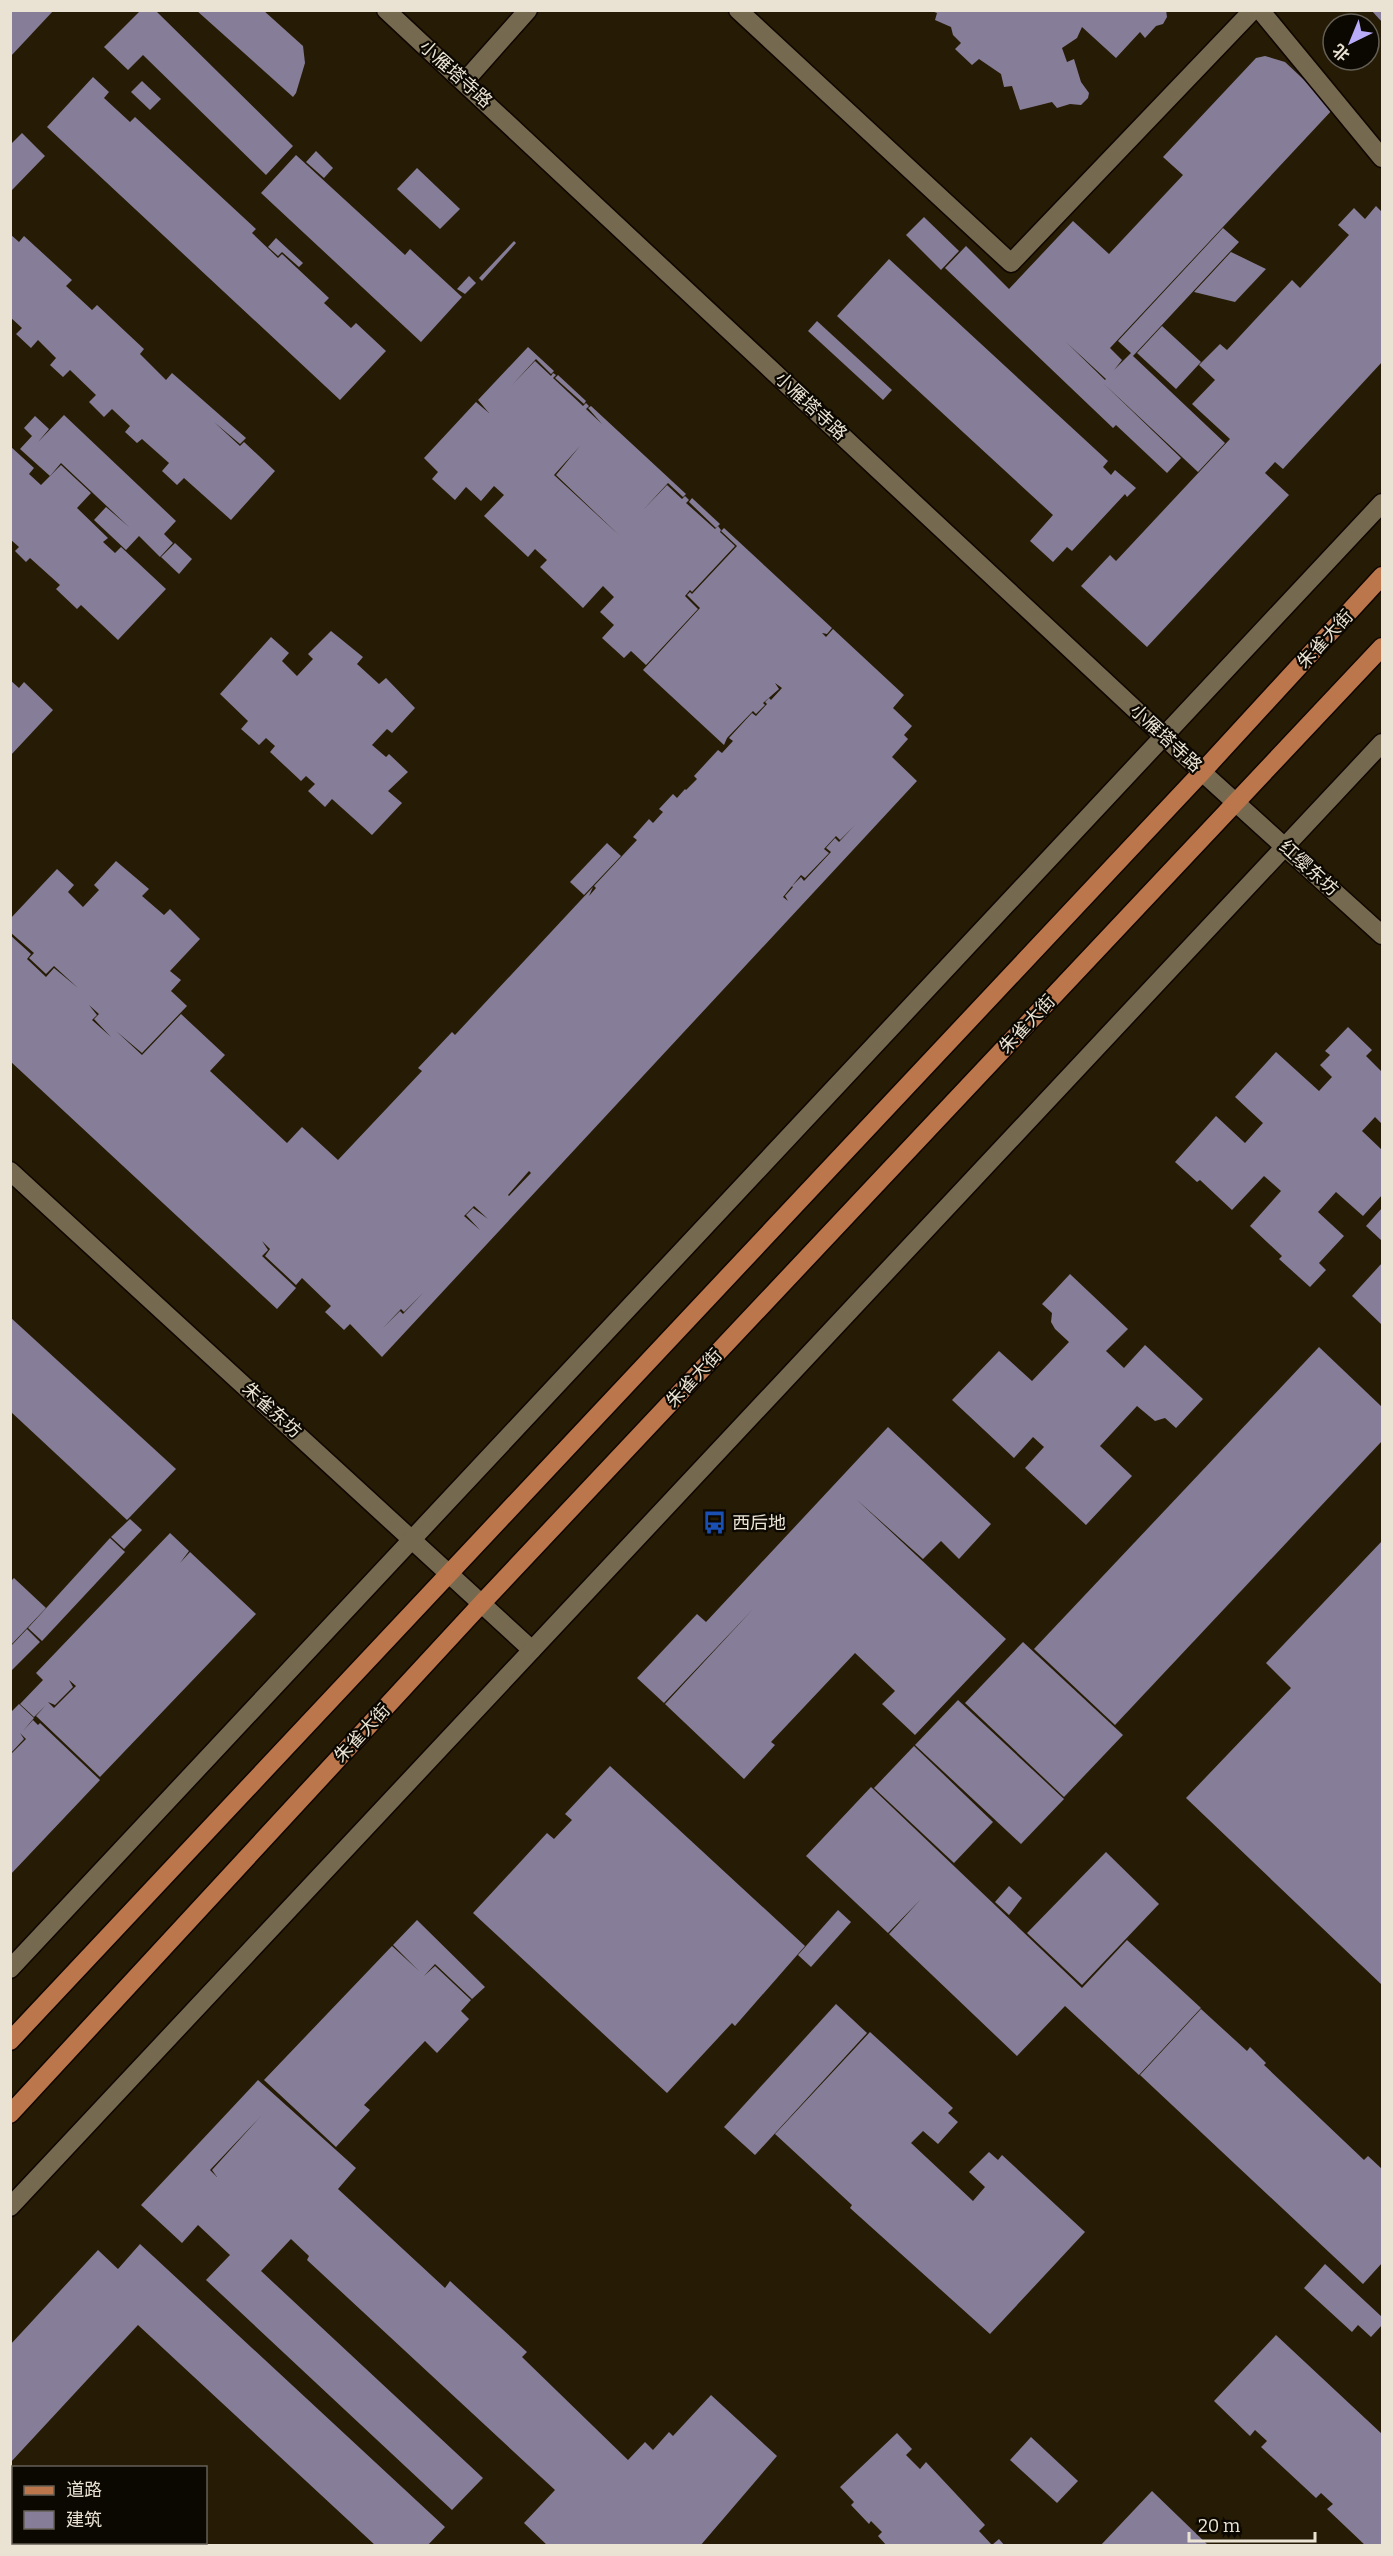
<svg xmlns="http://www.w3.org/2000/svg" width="1393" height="2556" viewBox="0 0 1393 2556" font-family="Bitter,'Noto Sans SC',serif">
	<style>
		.building { fill: #867e99; fill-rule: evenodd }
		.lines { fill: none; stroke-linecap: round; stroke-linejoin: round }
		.minor-casing { stroke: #0f0600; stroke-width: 21 }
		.major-casing { stroke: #0f0600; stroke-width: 21 }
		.minor { stroke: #75694f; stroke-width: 18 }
		.major { stroke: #bb764b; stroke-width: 18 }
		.labels { text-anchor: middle; stroke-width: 4.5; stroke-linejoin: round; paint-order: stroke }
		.street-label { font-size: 18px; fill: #eae3d4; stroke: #0b0701 }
		.poi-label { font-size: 18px; fill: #eae3d4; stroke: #0b0701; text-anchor: start }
	</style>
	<rect width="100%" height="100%" fill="#261b04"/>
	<g class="building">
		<path d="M10,10H54L10,57Z"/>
		<path d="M141,10H155L293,146L266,175L143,55L128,70L104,47Z"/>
		<path d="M196,10H263L303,46L305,63L296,93L293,97Z"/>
		<path d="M929,10H1166L1167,17L1163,24L1156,26L1145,38L1140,32L1116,58L1082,27L1077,38L1062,48L1067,62L1074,59L1081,82L1089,93L1088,98L1081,105L1070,104L1057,108L1052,102L1020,110L1012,86L1004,87L1001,74L979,59L972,65L955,49L961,43L953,35L951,27L935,20L937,13Z"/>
		<path d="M1371,10H1382V22Z"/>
		<path d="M1265,56L1285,62L1334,108L1110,348L1122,360L1114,370L1131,353L1118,341L1223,228L1239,242L1133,356L1225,443L1198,472L1102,382L1181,458L1167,473L1116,425L1113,428L945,268L966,246L1009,289L1073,221L1109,254L1183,175L1163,157L1256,58ZM1066,342L1106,379L1105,380Z"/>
		<path d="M93,77L109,92L104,98L130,122L135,117L256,229L252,233L278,258L282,254L329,298L324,303L351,328L356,323L386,351L340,400L47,127Z"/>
		<path d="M142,81L161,99L150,110L131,92Z"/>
		<path d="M22,133L45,156L12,190L10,145Z"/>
		<path d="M316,151L333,168L324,178L306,162Z"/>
		<path d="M296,155L405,255L410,249L462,297L421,342L261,193Z"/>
		<path d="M417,168L460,209L440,229L397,189Z"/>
		<path d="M1376,206L1382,212V362L1283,469L1275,462L1265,473L1289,495L1147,647L1081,586L1110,555L1116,561L1230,439L1192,404L1215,380L1199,365L1220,344L1227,350L1292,280L1300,288L1349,235L1338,225L1354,208L1365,219Z"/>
		<path d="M924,217L959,251L941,270L906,235Z"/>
		<path d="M10,234L19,242L24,236L72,280L66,286L92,310L97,305L144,349L140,354L166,380L172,373L246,438L240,444L214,422L240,446L244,442L275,471L231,520L184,478L177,485L162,471L169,463L142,439L137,443L125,432L130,426L112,409L104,417L89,402L96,395L70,370L63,377L50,365L56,358L38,340L31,348L16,334L22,328L10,317Z"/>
		<path d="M276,238L303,263L299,267L282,252L278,256L268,247Z"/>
		<path d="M514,241L516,243L482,281L479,278Z"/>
		<path d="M1231,252L1266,269L1235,302L1194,292Z"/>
		<path d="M889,259L1108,461L1103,467L1111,475L1115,470L1136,488L1127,497L1125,494L1072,551L1067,547L1053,562L1030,541L1053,515L837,316Z"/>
		<path d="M469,276L476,283L465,294L457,289Z"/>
		<path d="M817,321L892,390L883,400L808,331Z"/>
		<path d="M1162,326L1201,362L1176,389L1137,353Z"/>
		<path d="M528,347L554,371L551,374L536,359L512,385L535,361L551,376L553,373L556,375L553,378L583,406L586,403L589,406L586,409L602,424L588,408L591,406L686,494L683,497L668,483L643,510L667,485L682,499L685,496L689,500L686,503L715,529L718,526L721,530L720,532L735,546L692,592L690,590L685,596L698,609L646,665L631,651L624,658L602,638L614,625L600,612L614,597L603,586L583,608L540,567L547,560L535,549L528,557L484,516L504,495L494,486L481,501L466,487L455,500L432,479L438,472L424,458L476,402L489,413L478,400ZM580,446L556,475L620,536L554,475Z"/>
		<path d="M558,375L586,401L584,404L555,378Z"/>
		<path d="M64,415L176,521L164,534L173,543L160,557L139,536L126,550L94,520L106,507L129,527L61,463L50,476L20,449L32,436L24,428L35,416L49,429L38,442Z"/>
		<path d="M10,446L34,468L29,474L41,485L61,465L91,493L77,508L108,538L103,542L115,553L121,547L166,589L118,640L81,605L77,609L56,589L60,585L30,558L26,562L15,551L19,547L10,539Z"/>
		<path d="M692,498L720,524L716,528L689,502Z"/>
		<path d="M724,528L832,628L827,634L822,633L826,637L833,629L904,695L893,708L912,726L904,735L908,739L892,757L917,781L382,1357L350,1324L344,1330L325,1312L331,1306L302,1278L296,1285L265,1256L270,1249L262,1241L268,1250L262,1256L296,1288L277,1309L10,1061V935L31,954L27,959L46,977L54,968L78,988L54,966L46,974L29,958L34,953L10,932V919L57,869L74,885L68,892L83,907L99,890L94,885L116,861L149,889L142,896L164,915L170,909L200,939L170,971L181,980L171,991L187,1006L142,1053L116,1031L142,1055L181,1014L225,1055L210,1071L287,1143L302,1127L338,1160L422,1071L418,1068L452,1032L455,1035L593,887L589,896L596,888L594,886L637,840L633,837L649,819L653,823L663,812L659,809L673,794L677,798L685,789L686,790L697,779L694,776L718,750L722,753L733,741L729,738L752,713L756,716L767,704L765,702L769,698L771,700L782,688L775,683L779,689L763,703L765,705L756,714L753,711L727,738L724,745L643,670L700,608L687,595L690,592L692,594L737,546L721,531ZM855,825L839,842L835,838L826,848L831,852L804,881L801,877L792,886L793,887L785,896L788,901L783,897L801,875L805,878L829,853L824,849L836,836L840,840ZM89,1005L99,1014L94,1019L111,1037L92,1020L97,1015ZM529,1171L531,1173L509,1196L508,1195ZM474,1206L488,1219L473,1208L466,1215L480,1230L464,1216ZM423,1293L403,1314L400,1311L383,1328L401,1309L404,1312Z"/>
		<path d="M175,543L192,559L179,574L161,557Z"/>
		<path d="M331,631L363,657L357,664L379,684L386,678L415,708L392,733L387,729L372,745L386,757L389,754L408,772L388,791L402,803L372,835L332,799L325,807L308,791L315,784L306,776L301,781L270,752L275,746L266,738L259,745L241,729L248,721L220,694L271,637L289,653L282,661L297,676L313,659L308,654Z"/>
		<path d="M10,680L19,688L24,682L53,710L10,756Z"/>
		<path d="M607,843L621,856L584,895L570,882Z"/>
		<path d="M1348,1027L1372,1050L1366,1056L1382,1072V1124L1375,1117L1362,1131L1382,1150V1195L1363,1216L1336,1192L1318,1212L1344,1236L1319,1263L1326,1270L1310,1287L1279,1259L1282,1256L1250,1226L1281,1191L1264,1176L1232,1210L1200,1180L1197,1182L1175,1162L1216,1116L1245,1143L1263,1123L1235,1097L1276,1052L1319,1091L1332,1077L1320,1065L1330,1055L1325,1051Z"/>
		<path d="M1382,1208V1241L1366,1226Z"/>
		<path d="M1382,1263V1325L1352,1296Z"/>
		<path d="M1070,1274L1128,1329L1106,1351L1124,1368L1145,1345L1203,1399L1176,1428L1165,1418L1155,1421L1137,1406L1100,1446L1132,1476L1086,1525L1025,1468L1044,1447L1033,1437L1014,1458L952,1400L999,1351L1032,1381L1069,1342L1055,1329L1051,1322L1052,1313L1042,1304Z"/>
		<path d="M10,1317L176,1469L127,1520L10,1411Z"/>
		<path d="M1319,1347L1382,1407V1441L1115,1725L1034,1649Z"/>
		<path d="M888,1427L991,1524L959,1559L941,1541L923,1559L856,1499L1006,1639L915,1735L882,1704L895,1691L855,1653L771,1742L775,1745L744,1779L665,1704L754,1608L664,1703L637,1678L697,1614L706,1622Z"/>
		<path d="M130,1519L142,1530L124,1549L111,1537Z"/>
		<path d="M170,1533L189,1551L180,1563L190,1552L256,1614L100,1777L36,1716L46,1705L34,1717L20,1704L43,1680L36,1673ZM69,1680L76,1686L54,1708L48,1702L55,1705L73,1687Z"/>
		<path d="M110,1538L125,1552L42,1641L28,1628Z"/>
		<path d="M1382,1541V1985L1186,1798L1291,1688L1266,1663Z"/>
		<path d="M14,1578L46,1608L10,1646V1582Z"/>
		<path d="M27,1629L40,1642L10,1672V1647Z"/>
		<path d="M1023,1642L1123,1735L1064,1797L965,1703Z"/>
		<path d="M958,1700L1064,1799L1021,1844L915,1745Z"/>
		<path d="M19,1704L34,1718L23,1731L33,1720L38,1725L40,1723L100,1780L10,1875V1755L26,1739L20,1733L24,1739L10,1754V1713Z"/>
		<path d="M914,1746L993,1822L954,1863L874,1788Z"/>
		<path d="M610,1766L805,1946L735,2026L732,2023L667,2093L473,1913L547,1833L554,1839L572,1820L565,1814Z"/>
		<path d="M871,1787L1082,1988L1127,1940L1201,2008L1139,2075L1065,2006L1017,2056L889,1934L921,1899L888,1933L806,1856Z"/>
		<path d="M1106,1852L1159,1904L1082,1985L1027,1933Z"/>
		<path d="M1009,1886L1022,1898L1009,1915L995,1902Z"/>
		<path d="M838,1910L851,1922L811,1967L798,1955Z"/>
		<path d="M417,1920L485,1987L472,1999L435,1964L424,1976L435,1966L471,2000L461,2011L469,2019L437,2053L425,2041L364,2105L370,2110L336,2147L264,2080L392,1946L419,1971L393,1945Z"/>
		<path d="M836,2004L867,2033L755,2155L724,2127Z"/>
		<path d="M1201,2009L1247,2051L1250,2047L1266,2063L1264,2065L1364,2160L1368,2156L1382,2169V2263L1363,2284L1140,2075Z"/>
		<path d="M870,2032L953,2108L948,2113L958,2122L938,2144L923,2131L911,2143L973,2201L985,2187L969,2172L989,2152L998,2160L1002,2155L1085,2232L990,2334L850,2208L852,2205L775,2134Z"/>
		<path d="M258,2080L356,2168L338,2189L445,2288L450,2281L527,2352L522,2357L628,2460L645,2442L653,2450L669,2432L673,2436L711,2395L777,2456L700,2546H548L524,2523L555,2490L307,2260L309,2256L291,2239L261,2271L483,2478L452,2510L206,2280L230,2255L198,2225L182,2243L141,2205ZM262,2115L212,2170L217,2177L210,2170Z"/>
		<path d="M140,2244L445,2527L427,2546H376L138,2325L10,2463V2345L98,2250L118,2269Z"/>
		<path d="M1325,2264L1382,2317V2325L1371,2337L1358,2325L1352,2332L1304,2288Z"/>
		<path d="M1276,2335L1382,2434V2546H1366L1327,2509L1333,2504L1321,2493L1316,2498L1261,2447L1267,2441L1255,2430L1250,2436L1214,2401Z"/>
		<path d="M897,2433L912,2449L906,2455L920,2469L926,2462L985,2525L979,2531L992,2545L999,2539L1005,2546H887L878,2536L882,2532L871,2521L869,2524L851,2505L854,2502L840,2487Z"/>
		<path d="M1031,2437L1078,2481L1057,2503L1010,2460Z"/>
		<path d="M1152,2491L1209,2546H1100Z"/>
		<path d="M10,2495L14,2497V2542H62L65,2546H10Z"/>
	</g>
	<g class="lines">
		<defs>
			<g id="minor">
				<path d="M386,10L1202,772L1382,935"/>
				<path d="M738,10L1011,263L1253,10"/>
				<path d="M1260,10L1382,158"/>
				<path d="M465,81L528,10"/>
				<path d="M10,1171L532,1650"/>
				<path d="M10,1969L1382,503"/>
				<path d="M10,2207L1382,743"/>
			</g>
			<g id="major">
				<path d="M10,2041L1202,772L1382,576"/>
				<path d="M10,2114L482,1603L1382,647"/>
			</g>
		</defs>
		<use href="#minor" class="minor-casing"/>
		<use href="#major" class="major-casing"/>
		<use href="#minor" class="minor"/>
		<use href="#major" class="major"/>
	</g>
	<defs>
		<symbol id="bus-bare" viewBox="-9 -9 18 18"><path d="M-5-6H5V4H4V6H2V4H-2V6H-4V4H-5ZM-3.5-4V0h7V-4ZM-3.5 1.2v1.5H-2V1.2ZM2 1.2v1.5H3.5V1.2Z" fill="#1a4fb4" stroke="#0b0701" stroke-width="2.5" paint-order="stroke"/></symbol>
	</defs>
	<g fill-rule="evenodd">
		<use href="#bus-bare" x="698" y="1506" width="33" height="33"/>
	</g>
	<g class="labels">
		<g class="street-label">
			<text transform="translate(456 74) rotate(42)" y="6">小雁塔寺路</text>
			<text transform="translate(811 406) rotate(43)" y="6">小雁塔寺路</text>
			<text transform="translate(1325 639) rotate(-47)" y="6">朱雀大街</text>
			<text transform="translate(1166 738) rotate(43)" y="6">小雁塔寺路</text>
			<text transform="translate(1309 868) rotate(42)" y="6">红缨东坊</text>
			<text transform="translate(1027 1024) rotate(-47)" y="6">朱雀大街</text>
			<text transform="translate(694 1378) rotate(-47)" y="6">朱雀大街</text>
			<text transform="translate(272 1410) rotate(42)" y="6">朱雀东坊</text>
			<text transform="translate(362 1733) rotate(-47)" y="6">朱雀大街</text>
		</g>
		<g class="poi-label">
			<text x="732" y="1529">西后地</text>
		</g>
	</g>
	<rect width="1393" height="2556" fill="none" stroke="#eae3d4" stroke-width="24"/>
	<rect x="12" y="2466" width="195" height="78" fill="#0b0701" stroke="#645f55" stroke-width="1.5"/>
	<rect x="24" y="2486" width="30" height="9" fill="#bb764b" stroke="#645f55" stroke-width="1.5"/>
	<text x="66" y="2496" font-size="18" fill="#eae3d4">道路</text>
	<rect x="24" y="2511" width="30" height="18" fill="#867e99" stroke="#645f55" stroke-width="1.5"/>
	<text x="66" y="2526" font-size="18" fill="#eae3d4">建筑</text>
	<g transform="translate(1351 42) rotate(223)"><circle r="28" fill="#0b0701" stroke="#645f55" stroke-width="1.5"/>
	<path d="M0-4.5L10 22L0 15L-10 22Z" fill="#b8abf7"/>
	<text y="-9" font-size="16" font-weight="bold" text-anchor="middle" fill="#eae3d4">北</text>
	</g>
	<path d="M1189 2532v9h126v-9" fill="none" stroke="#eae3d4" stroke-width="3"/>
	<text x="1198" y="2532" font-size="18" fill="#eae3d4" stroke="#0b0701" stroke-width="4.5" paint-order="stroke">20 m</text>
</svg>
